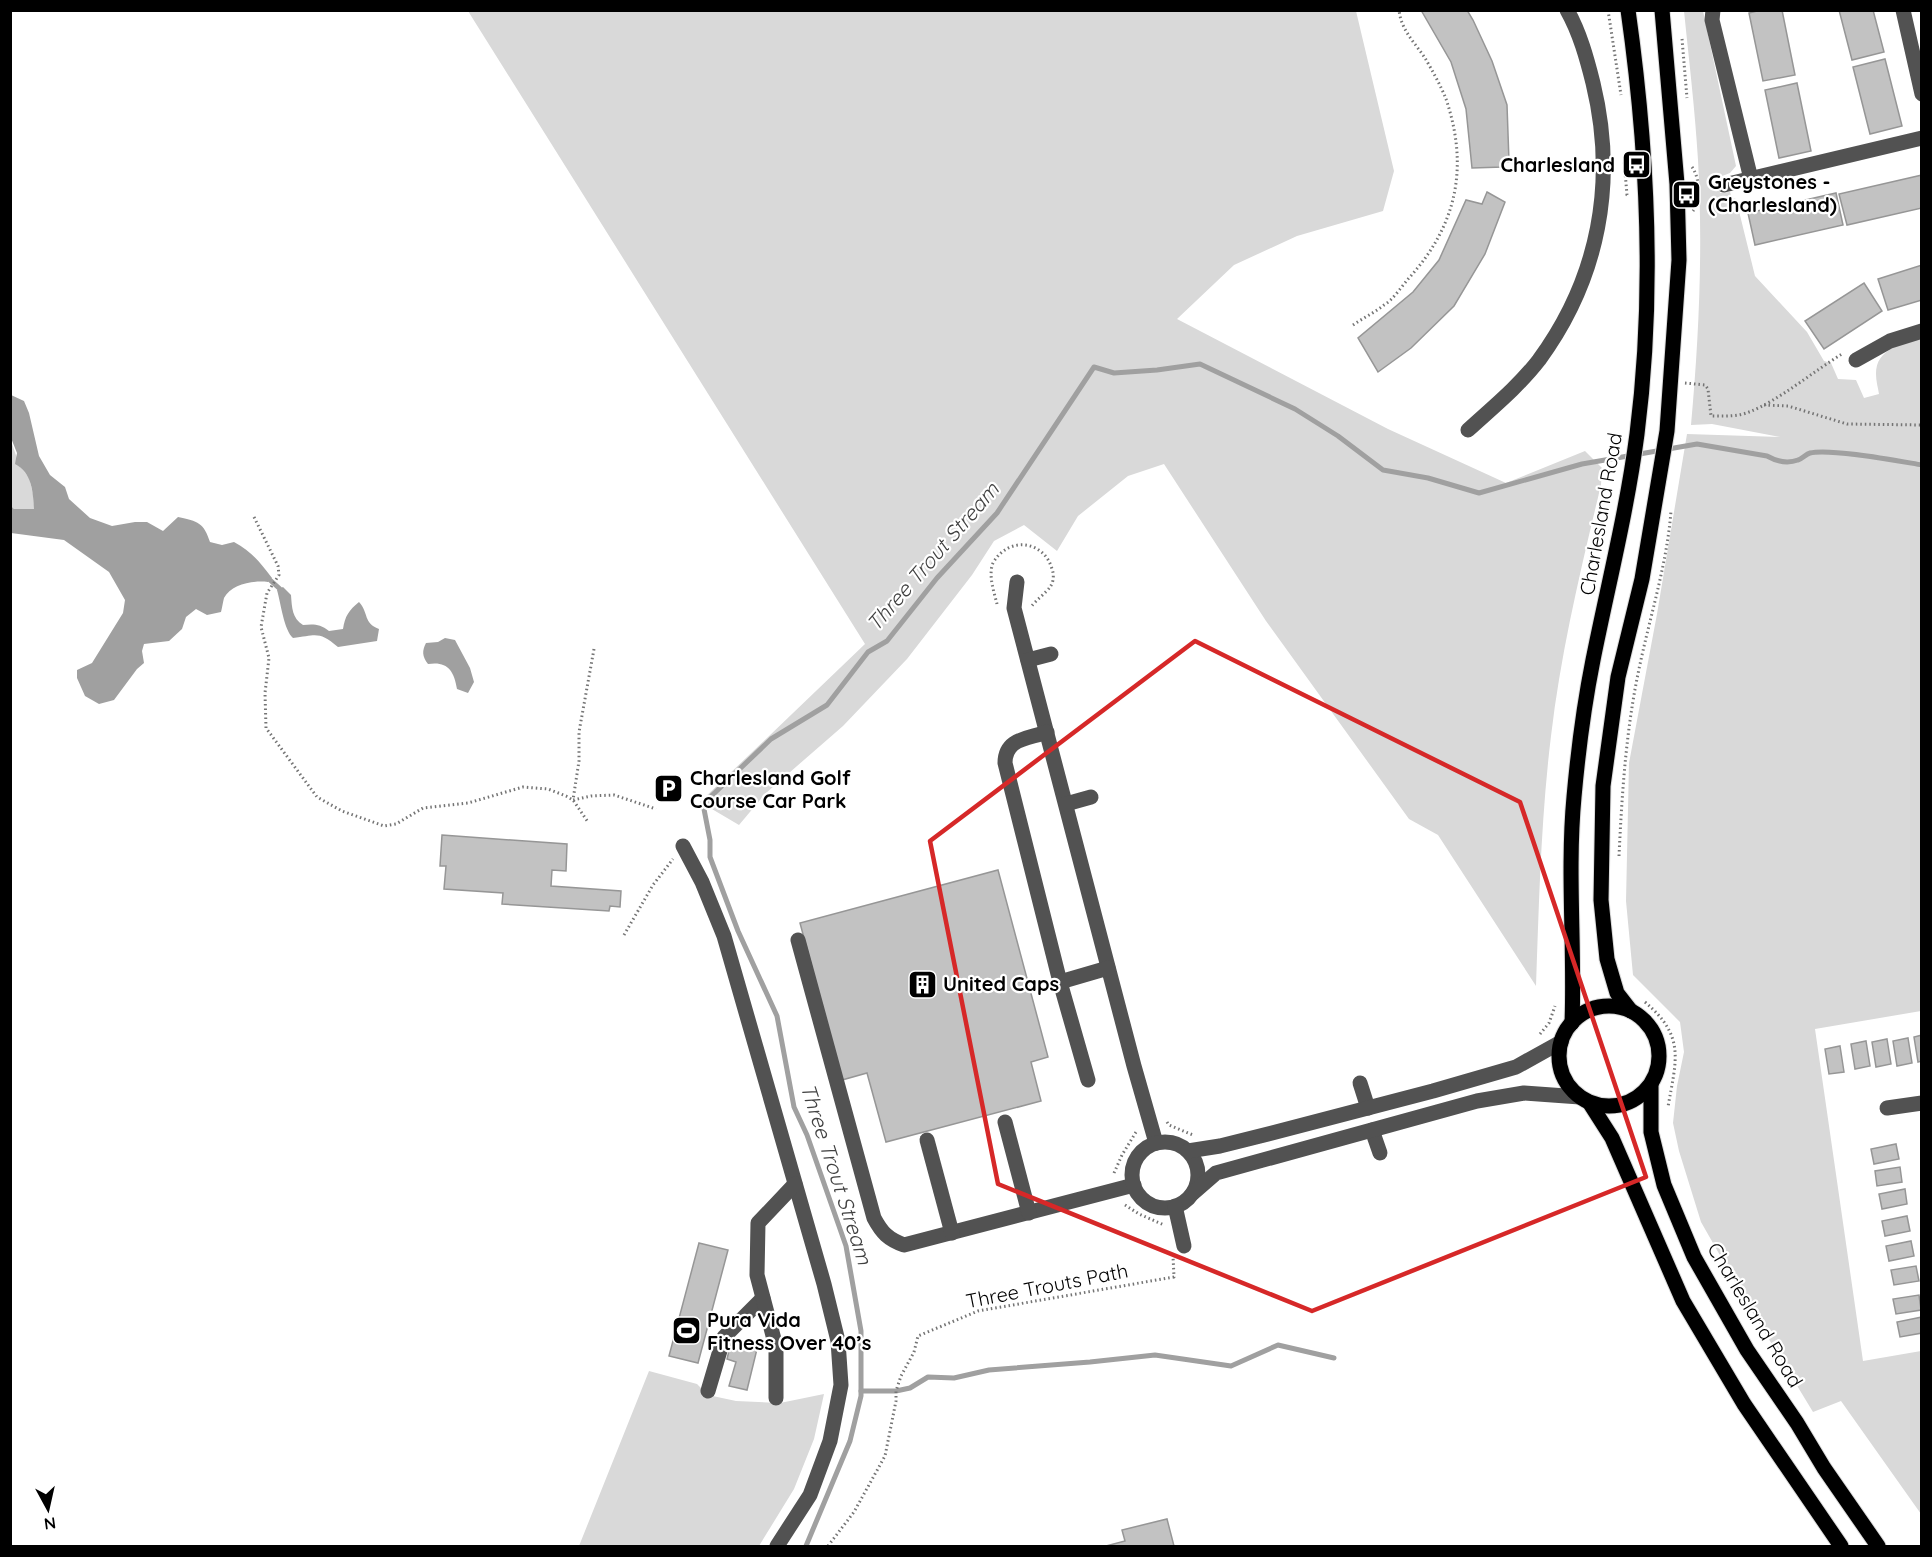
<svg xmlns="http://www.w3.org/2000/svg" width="1932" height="1557" viewBox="0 0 1932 1557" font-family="Quicksand,sans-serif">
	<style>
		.green { fill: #d9d9d9 }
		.water { fill: #a0a0a0 }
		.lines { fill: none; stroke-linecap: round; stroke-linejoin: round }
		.stream { stroke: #a0a0a0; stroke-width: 5 }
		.building { fill: #c2c2c2; stroke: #969696; stroke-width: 1.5 }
		.major-casing { stroke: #dbdbdb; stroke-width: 17 }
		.path { stroke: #747474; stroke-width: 3; stroke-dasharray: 1.5 3; stroke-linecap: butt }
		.minor { stroke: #525252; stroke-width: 15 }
		.major { stroke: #000; stroke-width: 15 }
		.marked { fill: none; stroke: #d62828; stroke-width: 4.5; stroke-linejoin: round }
		.labels { text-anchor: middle; stroke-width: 4.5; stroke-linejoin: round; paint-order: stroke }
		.poi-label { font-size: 20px; font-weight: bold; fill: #000; stroke: #fff; text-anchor: start }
		.street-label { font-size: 20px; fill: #000; stroke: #fff }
		.water-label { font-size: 21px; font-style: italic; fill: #414141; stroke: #fff }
	</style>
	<rect width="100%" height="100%" fill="#fff"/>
	<g class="green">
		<path d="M468,11H1356L1394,171L1383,211L1297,236L1234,265L1177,319L1388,429L1506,483L1585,451L1602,468L1601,485C1581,568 1561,651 1551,736C1541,818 1539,902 1536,986L1438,835L1409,819L1266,621L1164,464L1128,476L1078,516L1057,551L1024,525L994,541L972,575L907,659L843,726L766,793L739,825L700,802L865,644Z"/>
		<path d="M1684,11H1703L1736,166L1730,173L1717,178L1720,193L1730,192L1732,198L1736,199L1755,276L1807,332L1824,361L1831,363L1838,379L1856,380L1864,398L1879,394C1878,388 1876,381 1876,374C1876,348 1902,345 1921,337V1011L1815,1029L1863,1361L1921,1351V1514L1841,1401L1813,1412L1750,1308L1701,1222L1679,1151L1673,1123L1677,1086L1684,1052L1680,1022L1633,975L1626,901L1629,763L1657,614L1687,434L1780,437L1712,424L1691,425C1699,337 1703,248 1698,160C1695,110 1689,60 1684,11Z"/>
		<path d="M10,438L20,467L29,477L33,494L34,509H14L11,506Z"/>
		<path d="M649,1371L697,1384L708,1395L736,1401L780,1403L824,1394L814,1439L794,1489L759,1546H579Z"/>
	</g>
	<g class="water">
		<path d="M11,395L24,401L29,413L39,456L50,475L65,487L69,499L90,518L112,526L135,522H147L163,531L178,517C198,521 204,523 210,542L222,545L234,542C251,551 260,562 272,578L268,582C254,580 231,584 224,598C223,602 222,608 221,612L207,615L196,609L186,617L182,629L169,641L144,644L142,651L144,663L137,669L114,700L99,704L85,696L77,678V670L92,663L123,613L125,600L109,572L64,540L11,533V506L14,509H34C33,491 32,473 15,464L17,453L11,438Z"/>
		<path d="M283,587L291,595C292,608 292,618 303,625C314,624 320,624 329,631L343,629C345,616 349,610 359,602C369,613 363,623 379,629L377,641L338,647C319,631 317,635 293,638C284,630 281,604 277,590Z"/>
		<path d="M445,638L455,640L470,668L474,682L468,693L457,689C454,670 447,661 428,664C422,656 422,651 426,643L438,642Z"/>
	</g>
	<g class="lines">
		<g class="stream">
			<path d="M270,580L280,589"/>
			<path d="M861,1391H896L910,1388L928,1377L954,1378L989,1370L1090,1362L1155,1355L1231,1366L1278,1345L1334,1358"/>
			<path d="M806,1546L850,1441L861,1396V1331L846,1246L807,1135L794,1107L777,1016L738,931L710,857V840L703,804L771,739L827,705L868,652L887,641L937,578L997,513L1094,367L1114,373L1157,370L1200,364L1295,409L1338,436L1383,470L1428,478L1479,493L1582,464L1697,444L1767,456C1776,461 1787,464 1798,460C1802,459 1806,454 1810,453C1830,448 1898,461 1922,465"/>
		</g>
	</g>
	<g class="building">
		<path d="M1421,10H1467L1473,20L1492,61L1507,105L1509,162H1503V167L1472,168L1466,109L1451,62Z"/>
		<path d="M1761,10H1782L1795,75L1763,81L1749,13Z"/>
		<path d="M1839,10H1873L1884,52L1852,60Z"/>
		<path d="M1885,59L1902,126L1870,134L1853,67Z"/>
		<path d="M1797,83L1811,151L1779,158L1765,90Z"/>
		<path d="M1922,175V208L1847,225L1839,194Z"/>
		<path d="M1487,192L1505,202L1485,254L1454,306L1411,348L1378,372L1358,338L1413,292L1439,260L1466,200L1482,204Z"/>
		<path d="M1836,193L1843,225L1755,245L1748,213Z"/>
		<path d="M1922,265V300L1888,310L1878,279Z"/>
		<path d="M1864,283L1882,311L1824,349L1805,321Z"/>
		<path d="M442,835L567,844L566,871L552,870L551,886L621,891L620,907L610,906L609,911L502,904L503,893L444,889L446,866H440Z"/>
		<path d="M998,870L1048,1057L1031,1062L1041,1101L886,1142L867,1073L842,1080L800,923Z"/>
		<path d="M1922,1035V1061L1918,1062L1914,1037Z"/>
		<path d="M1908,1038L1912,1063L1897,1066L1893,1041Z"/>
		<path d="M1887,1039L1891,1064L1876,1067L1872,1042Z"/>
		<path d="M1866,1041L1870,1066L1855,1069L1851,1044Z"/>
		<path d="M1840,1046L1844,1072L1829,1074L1825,1049Z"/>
		<path d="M1896,1144L1899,1159L1874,1164L1871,1149Z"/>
		<path d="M1900,1167L1902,1182L1877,1186L1875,1171Z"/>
		<path d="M1905,1189L1907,1204L1882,1209L1879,1194Z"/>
		<path d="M1907,1216L1910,1231L1885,1236L1882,1221Z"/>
		<path d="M1911,1241L1914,1256L1889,1261L1886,1246Z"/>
		<path d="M699,1243L728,1250L698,1363L669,1356Z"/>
		<path d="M1916,1266L1919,1281L1894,1285L1891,1270Z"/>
		<path d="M1919,1295L1921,1310L1896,1314L1893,1299Z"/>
		<path d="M1922,1317V1333L1900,1337L1897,1322Z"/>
		<path d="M731,1343L757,1349L747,1390L729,1386L736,1362L727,1359Z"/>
		<path d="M1167,1519L1174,1546H1106L1125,1541L1122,1530Z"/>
	</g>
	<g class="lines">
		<defs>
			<g id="major">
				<circle cx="1609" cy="1056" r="50"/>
				<path d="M1631,1011L1617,993L1607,959L1601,900L1603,786L1618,677L1642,579L1667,431L1679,260L1677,184L1662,10"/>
				<path d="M1572,1023C1575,948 1567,872 1574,797C1578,752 1584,705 1593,660C1608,585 1627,511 1637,434C1655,293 1648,151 1628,10"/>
				<path d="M1651,1084V1132L1664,1185L1694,1257L1747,1350L1797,1423L1824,1468L1878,1546"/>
				<path d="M1589,1102L1612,1138L1683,1301L1744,1404L1841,1546"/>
			</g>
		</defs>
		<use href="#major" class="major-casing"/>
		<g class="path">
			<path d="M1608,10L1621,95"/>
			<path d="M1682,39L1687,98"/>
			<path d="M1627,154L1624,160L1627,195L1629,197"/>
			<path d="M1692,167C1700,178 1701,200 1693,211"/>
			<path d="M1353,325C1363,318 1374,313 1384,305C1394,299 1401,287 1409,278C1457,225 1469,167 1446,99C1441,86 1432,70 1425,58C1415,43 1401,30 1399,10"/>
			<path d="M1685,383L1705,385L1708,389L1711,416C1724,416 1737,417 1749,412C1778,401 1814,371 1842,354"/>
			<path d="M1764,405L1788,406L1847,424L1922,425"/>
			<path d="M254,517L278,566L279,575L267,593L261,627L269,658L265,693L266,728L317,797L342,811L384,826L396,824L423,808L468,803L523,787L548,789L566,796L573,800L588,822"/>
			<path d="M997,604C994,592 988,575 993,563C1008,536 1044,540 1052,569C1054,574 1054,582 1050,587C1047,592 1036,600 1031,607"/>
			<path d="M594,649L579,732V761L573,800L591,796L614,795L656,809"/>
			<path d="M1619,856C1622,793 1626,730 1639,669C1650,616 1667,564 1671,511"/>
			<path d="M624,935L653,885L673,859"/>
			<path d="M1645,1002C1686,1037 1676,1060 1668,1107"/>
			<path d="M1540,1034L1549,1023L1555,1006"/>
			<path d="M1167,1122L1169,1125L1193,1135"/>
			<path d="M1114,1173L1122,1155L1136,1132"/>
			<path d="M1125,1205L1139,1214L1164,1225"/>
			<path d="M828,1546L854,1512L885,1456L896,1401V1391L901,1376L914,1352L918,1336L978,1311L1174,1277L1173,1256"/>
		</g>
		<g class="minor">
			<path d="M1713,10L1712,20L1751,179"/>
			<path d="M1903,10L1922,94"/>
			<path d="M1724,185L1922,138"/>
			<path d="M1856,360L1890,341L1922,331"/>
			<path d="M1468,430C1492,408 1519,386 1539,360C1599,278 1617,182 1593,83C1587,59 1580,33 1567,10"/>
			<path d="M1017,582L1014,608L1134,1066L1156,1143"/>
			<path d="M1028,660L1051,654"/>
			<path d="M1047,732C1028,739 1005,738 1005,763L1060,982L1088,1080"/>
			<path d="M1066,804L1091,797"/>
			<path d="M683,846L702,882L724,936L824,1284L838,1341L841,1385L830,1441L810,1495L777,1546"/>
			<path d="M798,940L874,1218C882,1233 888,1239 904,1245L1134,1185"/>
			<path d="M1060,982L1108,968"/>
			<path d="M1360,1083L1368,1108"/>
			<path d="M1887,1108L1922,1103"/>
			<path d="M1005,1122L1029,1213"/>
			<path d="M1372,1130L1380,1153"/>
			<path d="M927,1140L952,1233"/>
			<circle cx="1165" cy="1175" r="33"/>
			<path d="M1188,1151L1220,1146L1272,1133L1433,1091L1516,1067L1561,1042"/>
			<path d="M1193,1193L1216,1173L1477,1101L1524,1093L1580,1097"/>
			<path d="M1175,1206L1184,1246"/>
			<path d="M708,1391L724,1337L763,1298"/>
			<path d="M776,1398V1347L757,1275L758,1223L795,1184"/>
		</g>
		<use href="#major" class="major"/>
	</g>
	<path class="marked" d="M1195,641L1520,802L1646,1177L1312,1311L998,1184L930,841Z"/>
	<defs>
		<symbol id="bus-square" viewBox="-11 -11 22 22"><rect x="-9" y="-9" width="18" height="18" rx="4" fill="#000" stroke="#fff"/><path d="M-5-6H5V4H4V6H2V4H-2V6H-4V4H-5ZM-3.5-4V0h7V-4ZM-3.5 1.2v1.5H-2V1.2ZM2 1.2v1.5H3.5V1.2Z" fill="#fff"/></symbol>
		<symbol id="parking-square" viewBox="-11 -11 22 22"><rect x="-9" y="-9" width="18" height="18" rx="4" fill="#000" stroke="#fff"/><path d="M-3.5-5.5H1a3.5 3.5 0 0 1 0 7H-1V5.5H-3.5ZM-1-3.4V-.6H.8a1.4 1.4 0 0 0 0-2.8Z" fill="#fff"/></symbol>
		<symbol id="building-square" viewBox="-11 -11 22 22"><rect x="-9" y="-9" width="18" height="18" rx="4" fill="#000" stroke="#fff"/><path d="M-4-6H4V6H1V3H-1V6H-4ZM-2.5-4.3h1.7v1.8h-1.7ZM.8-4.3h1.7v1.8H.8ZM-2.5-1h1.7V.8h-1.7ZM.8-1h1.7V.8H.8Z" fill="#fff"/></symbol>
		<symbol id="stadium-square" viewBox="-11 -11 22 22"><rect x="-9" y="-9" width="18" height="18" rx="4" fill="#000" stroke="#fff"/><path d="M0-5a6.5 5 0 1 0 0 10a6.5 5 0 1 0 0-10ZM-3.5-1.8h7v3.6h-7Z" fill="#fff"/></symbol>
	</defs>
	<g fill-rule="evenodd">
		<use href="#bus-square" x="1620" y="148" width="33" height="33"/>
		<use href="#bus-square" x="1670" y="178" width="33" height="33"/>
		<use href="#parking-square" x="652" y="772" width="33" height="33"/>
		<use href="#building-square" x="906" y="968" width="33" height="33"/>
		<use href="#stadium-square" x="670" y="1314" width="33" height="33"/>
	</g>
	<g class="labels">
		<g class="poi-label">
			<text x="1615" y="172" text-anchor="end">Charlesland</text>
			<text x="1708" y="189">Greystones -<tspan x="1708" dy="23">(Charlesland)</tspan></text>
			<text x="690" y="785">Charlesland Golf<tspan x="690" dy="23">Course Car Park</tspan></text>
			<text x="943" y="991">United Caps</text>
			<text x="707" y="1327">Pura Vida<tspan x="707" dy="23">Fitness Over 40’s</tspan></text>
		</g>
		<g class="street-label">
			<text transform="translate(1601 514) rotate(-80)" y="7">Charlesland Road</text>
			<text transform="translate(1047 1286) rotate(-11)" y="7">Three Trouts Path</text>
			<text transform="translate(1755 1315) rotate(59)" y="7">Charlesland Road</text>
		</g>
		<g class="water-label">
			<text transform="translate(933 557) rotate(-49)" y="7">Three Trout Stream</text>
			<text transform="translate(836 1174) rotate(72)" y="7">Three Trout Stream</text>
		</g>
	</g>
	<rect width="1932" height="1557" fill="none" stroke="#000000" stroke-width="24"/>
	<g transform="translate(48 1509) rotate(172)" stroke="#ffffff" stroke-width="4.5" paint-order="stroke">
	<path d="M0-4.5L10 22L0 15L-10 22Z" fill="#000000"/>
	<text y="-9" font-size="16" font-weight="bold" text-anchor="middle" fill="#000000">N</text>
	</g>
</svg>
